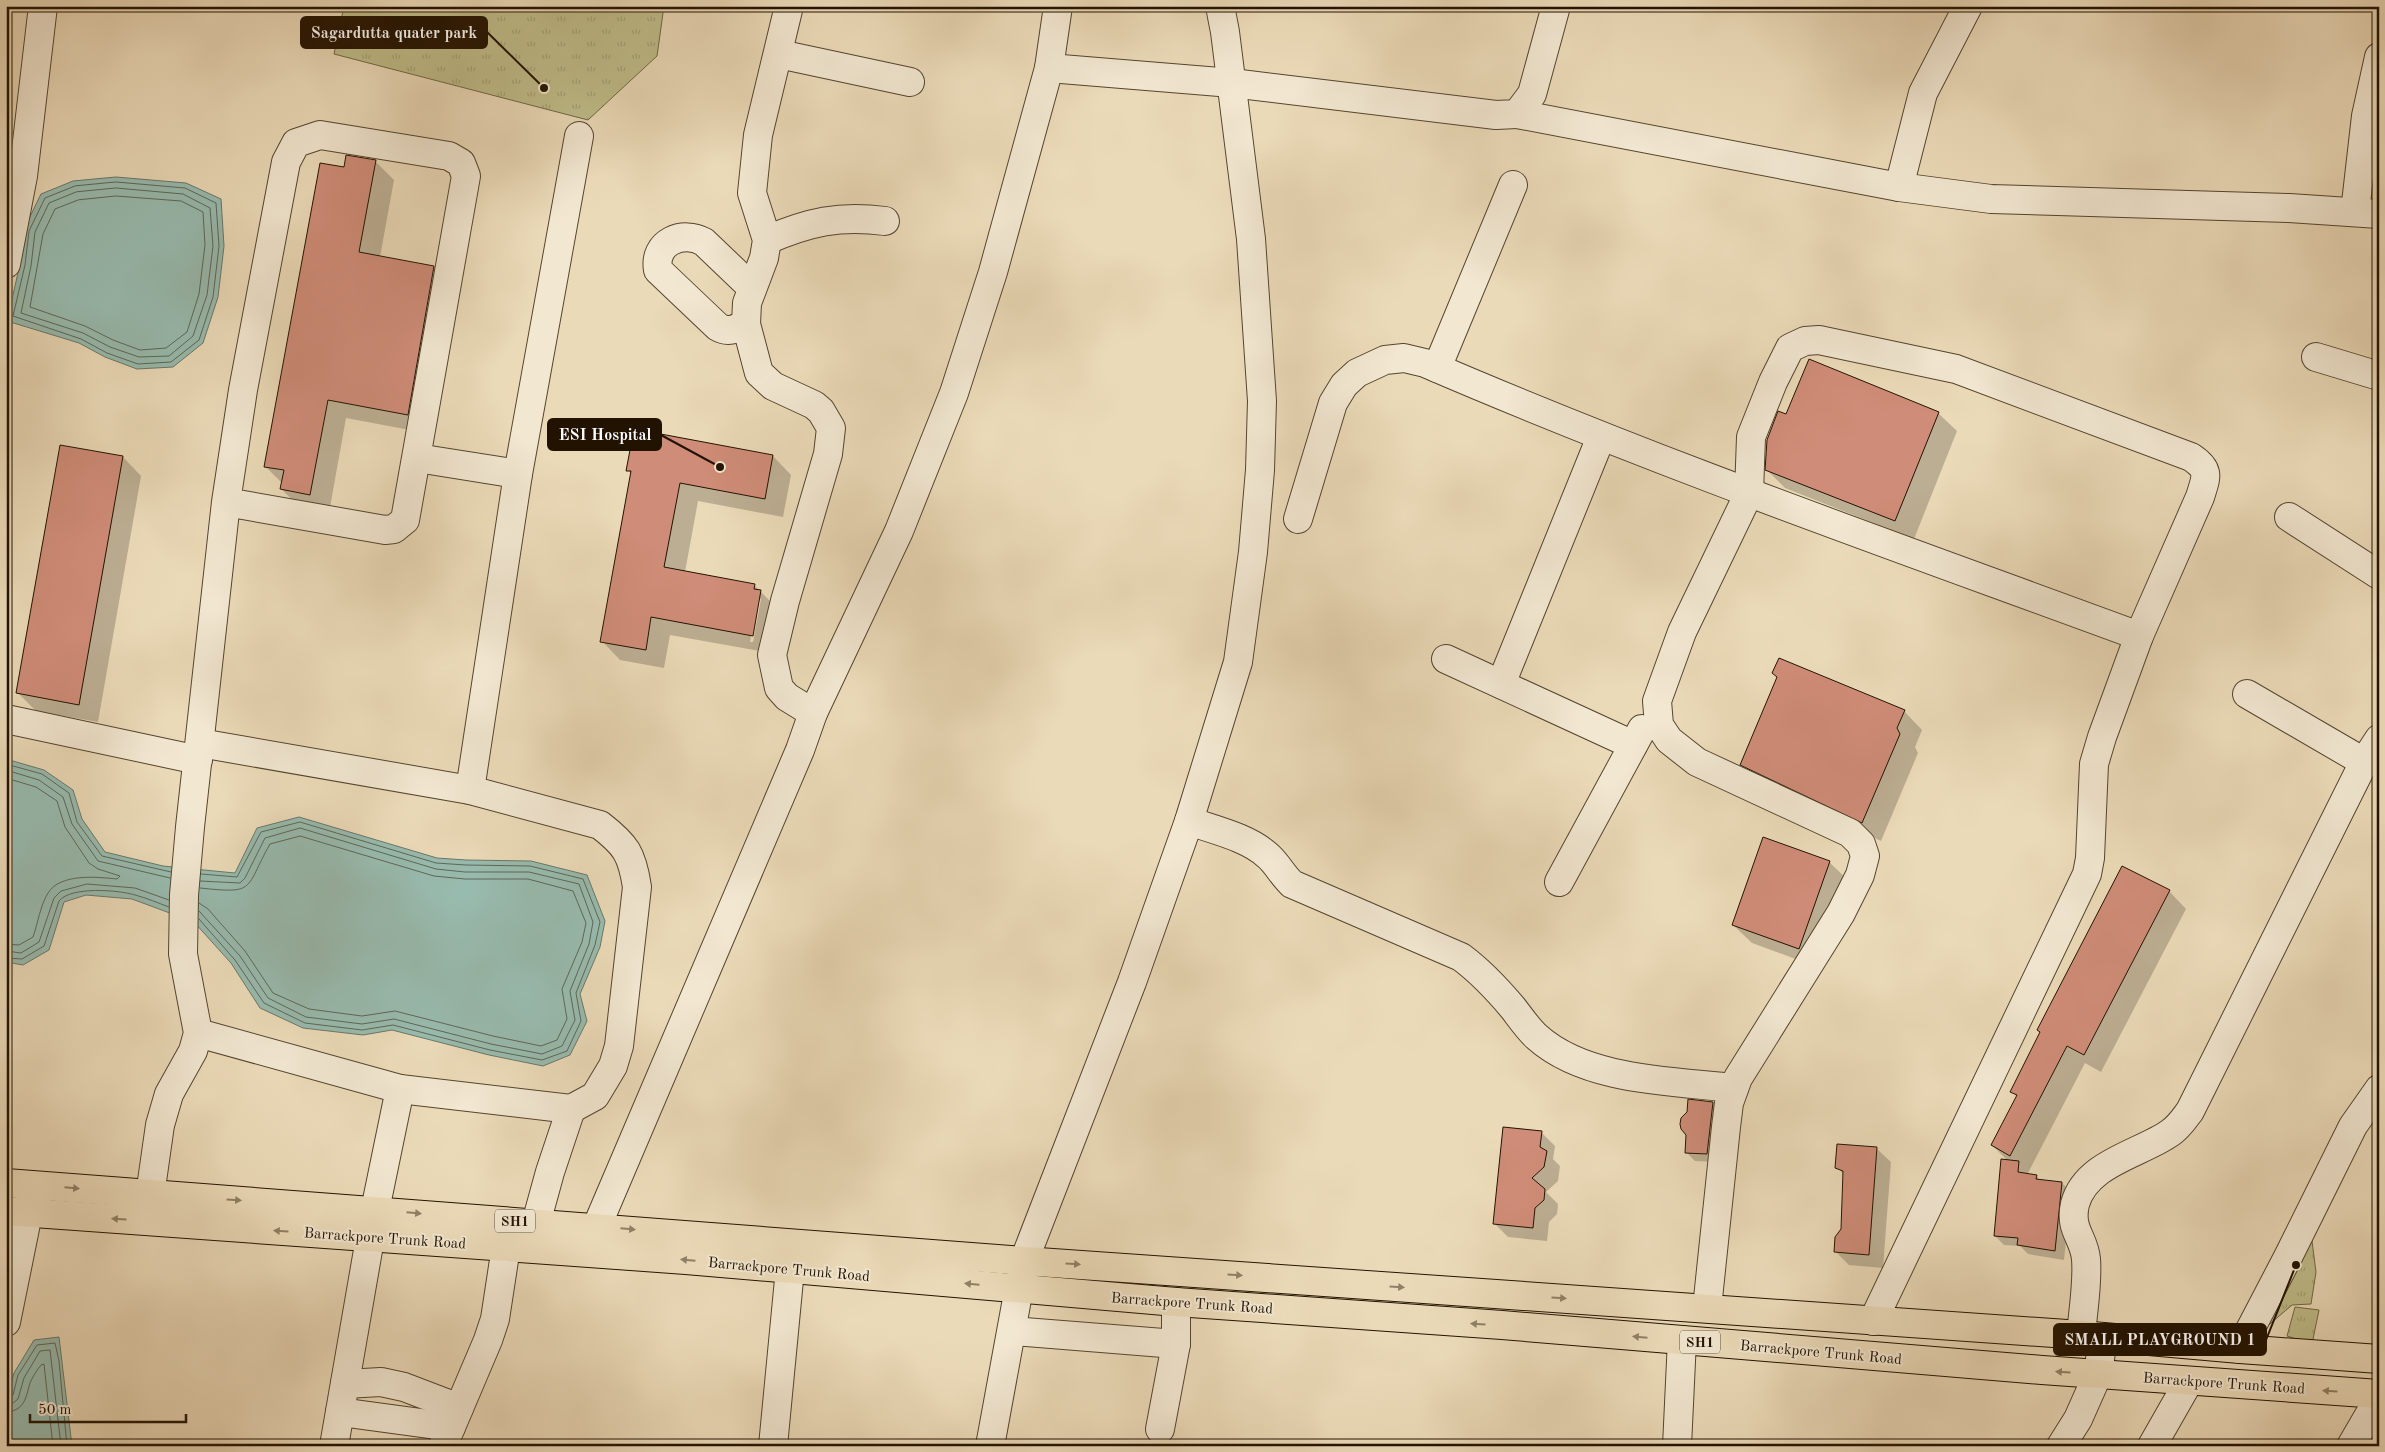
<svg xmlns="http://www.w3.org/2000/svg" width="2385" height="1452" viewBox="0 0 2385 1452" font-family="'Old Standard TT',serif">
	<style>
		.grass { fill: url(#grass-tufts); stroke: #706846 }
		.water { fill: #98bbaf; stroke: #697869 }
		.shadow { fill: #0003; fill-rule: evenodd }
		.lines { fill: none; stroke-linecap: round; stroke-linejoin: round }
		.shore { stroke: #5d6758; stroke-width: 1 }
		.building { fill: #cf8c78; stroke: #221301 }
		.minor-casing { stroke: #54452f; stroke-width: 30 }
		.major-casing { stroke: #221301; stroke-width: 30 }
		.minor { stroke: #f2e7d1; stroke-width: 28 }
		.major { stroke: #ebdab8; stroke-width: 28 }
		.oneway { fill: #918066 }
		.labels { text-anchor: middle; stroke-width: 4; stroke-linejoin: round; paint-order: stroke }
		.shield { fill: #f2e7d1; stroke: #60533f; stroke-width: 1 }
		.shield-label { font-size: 14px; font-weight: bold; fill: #221301 }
		.street-label { font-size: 15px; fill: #221301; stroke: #f2e7d1 }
		.leader { fill: none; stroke: #221301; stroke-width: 2 }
		.callout-dot { fill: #221301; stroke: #f2e7d1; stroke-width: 2 }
		.callout { fill: #221301; stroke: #221301; stroke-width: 2 }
		.callout-label { font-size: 16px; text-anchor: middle; font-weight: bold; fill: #fff }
	</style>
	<defs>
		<pattern id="grass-tufts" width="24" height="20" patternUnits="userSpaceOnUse" patternTransform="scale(1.25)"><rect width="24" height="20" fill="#bfbd8a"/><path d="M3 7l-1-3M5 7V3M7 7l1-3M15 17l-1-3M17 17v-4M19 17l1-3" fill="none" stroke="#a4a275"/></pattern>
	</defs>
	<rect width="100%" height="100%" fill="#ebdab8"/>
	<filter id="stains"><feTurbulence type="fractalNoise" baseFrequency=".004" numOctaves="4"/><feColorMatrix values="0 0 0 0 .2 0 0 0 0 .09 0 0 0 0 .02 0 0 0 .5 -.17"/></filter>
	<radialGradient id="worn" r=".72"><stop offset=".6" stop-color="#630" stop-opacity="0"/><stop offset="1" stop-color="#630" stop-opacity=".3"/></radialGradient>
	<g class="grass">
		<path d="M344,6H664L657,56L588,120L334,54Z"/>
		<path d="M2308,1210L2316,1272L2311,1304L2292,1305L2264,1329Z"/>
		<path d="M2295,1307L2319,1310L2312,1344L2287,1336Z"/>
	</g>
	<g class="water">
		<path d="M116,177L186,183L221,199L224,246L218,297L203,343L173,367L137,369L105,357L79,343L7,321L20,264L24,229L41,194L73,181Z"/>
		<path d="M6,759L44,770L73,790L82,819L105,852L163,866L235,873L257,828L299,817L437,858L466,860L531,861L587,875L605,921L600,947L580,994L587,1021L570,1055L543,1066L489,1055L392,1030L363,1035L303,1028L260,1008L231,963L194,922L132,899L86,895L64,902L49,950L23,965L6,962Z"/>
		<path d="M59,1337L72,1446H6V1402L14,1373L34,1340Z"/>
	</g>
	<g class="shadow">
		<path d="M376,162L394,180L380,257L434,267L452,286L426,433L346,418L329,513L300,507L281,489L282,483L265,466L345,169Z"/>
		<path d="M1938,413L1957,431L1914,539L1785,488L1767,470L1787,416Z"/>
		<path d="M61,446L123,457L141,476L98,722L36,711L18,693Z"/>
		<path d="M773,456L791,475L783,517L698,501L685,572L754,585L779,610L771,653L670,635L664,668L620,660L602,641L632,475L628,470ZM758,599H761L753,642H750Z"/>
		<path d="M1778,677L1904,711L1922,730L1915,747L1918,753L1881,841L1760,783L1741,764Z"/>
		<path d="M1829,862L1848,880L1817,967L1752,943L1733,925Z"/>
		<path d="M2169,891L2186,909L2101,1072L2085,1063L2027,1175L2036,1176L2041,1181L2062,1183L2071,1192L2064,1260L2028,1254L2020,1246L2004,1245L1995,1236L2008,1161L1992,1145L2017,1097L2012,1091Z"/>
		<path d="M1713,1103L1722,1112L1716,1162L1695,1161L1686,1152Z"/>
		<path d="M1541,1132L1555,1146L1553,1159L1560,1166L1558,1181L1546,1192L1558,1204L1557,1214L1549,1222L1547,1241L1508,1237L1494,1223Z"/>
		<path d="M1838,1146L1877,1149L1891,1162L1883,1268L1849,1265L1835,1251L1842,1229L1844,1175L1837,1167Z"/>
	</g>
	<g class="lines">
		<g class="shore">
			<path d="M116,182L185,188L216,203L219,246L213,297L199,340L171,362L138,364L107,353L81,339L13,316L25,265L29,231L45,198L75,186Z"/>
			<path d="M116,188L183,194L210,208L213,246L207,295L193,336L169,356L139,357L110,347L83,333L21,313L31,266L35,232L49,203L76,192Z"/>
			<path d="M116,196L181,201L203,212L205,245L199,294L187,332L166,348L140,350L113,340L85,326L30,307L43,234L55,209L78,200Z"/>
			<path d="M6,764L42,774L69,793L77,822L102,856L171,872"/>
			<path d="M6,770L39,780L63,797L72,824L98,861L170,878"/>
			<path d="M6,778L36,787L57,801L65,827L89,863L98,869L120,876L117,879C98,877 60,873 48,893C40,906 38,923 33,937L19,945L6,944"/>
			<path d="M199,903L208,909L245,951L273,993L309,1009L362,1016L395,1011L493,1036L541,1046L557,1040L567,1019L562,989L582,942L586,923L573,891L528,879H465L434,876L300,836L270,844C244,890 257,894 200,888"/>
			<path d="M199,911L240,956L268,998L306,1017L362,1024L394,1019L491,1044L542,1054L562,1046L575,1020L570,991L589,944L593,922L579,884L529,872H465L436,869L300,828L265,838L245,878L240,883L200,881"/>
			<path d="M199,919L235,960L264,1003L305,1023L362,1030L393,1025L490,1050L542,1060L567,1051L581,1021L576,993L595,945L600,922L583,879L530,866L466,865L436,863L300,822L261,832L237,877L201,874"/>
			<path d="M6,951L21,953L39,942L54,898L61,891L87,884L135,888L169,900"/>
			<path d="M6,958L22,959L44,946L59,901C71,886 119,890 135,895C147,898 158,903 169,907"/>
			<path d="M6,1398L13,1395L18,1375L37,1345L55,1343L59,1361L67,1446"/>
			<path d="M6,1404L13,1403L18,1399L24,1378L40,1351L50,1350L61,1446"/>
			<path d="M6,1412C25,1411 26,1397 30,1383C33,1376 37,1370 41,1365L44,1364L53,1446"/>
		</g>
	</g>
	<g class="building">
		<path d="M346,155L376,160L359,252L434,266L408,415L328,400L310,495L280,489L284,470L264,467L320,163L344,167Z"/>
		<path d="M1809,359L1939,412L1895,521L1765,470L1767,440L1778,411L1786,414Z"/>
		<path d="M634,429L773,455L765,499L680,483L664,567L755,584L754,589L761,590L753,636L651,617L646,650L600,642L631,471H626Z"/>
		<path d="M60,445L123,456L79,705L16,693Z"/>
		<path d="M1779,658L1905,710L1897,728L1900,734L1862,823L1740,765L1777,677L1772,673Z"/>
		<path d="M1763,837L1830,861L1799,949L1732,925Z"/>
		<path d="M2122,866L2170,890L2084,1055L2067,1046L2010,1156L1991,1145L2017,1095L2010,1092L2040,1032L2037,1030Z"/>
		<path d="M1688,1099L1713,1102L1707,1154L1685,1153L1686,1135L1681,1129L1680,1124L1681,1118L1687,1112Z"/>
		<path d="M1503,1127L1542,1131L1540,1147L1547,1151L1544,1167L1532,1178L1545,1189L1544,1200L1535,1208L1533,1228L1493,1224Z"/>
		<path d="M1837,1144L1877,1147L1869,1255L1834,1252L1835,1237L1841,1229L1843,1171L1835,1168Z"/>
		<path d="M2001,1159L2019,1161L2018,1172L2037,1175L2036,1179L2062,1182L2055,1251L2017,1245L2018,1238L1994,1236Z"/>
	</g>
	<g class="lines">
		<defs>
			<g id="minor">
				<path d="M789,6L758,135L752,193L767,240L764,258L747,303L746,324L759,373L773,386L814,405L821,411L831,428L828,454L785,601L772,655L779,688L787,697L813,713"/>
				<path d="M779,54L910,82"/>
				<path d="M1049,68L1232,83L1496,115L1517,114L1532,94L1556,6"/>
				<path d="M1517,114L1899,187L1991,199L2289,208L2379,214"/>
				<path d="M1899,187L1923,93L1968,6"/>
				<path d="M2355,212L2366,116L2379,57"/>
				<path d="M767,240C809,222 839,215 885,221"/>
				<path d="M6,264L23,176L43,6"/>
				<path d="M746,324C736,329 728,333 718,327L658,270C653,242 683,230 704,242L752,288"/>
				<path d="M2316,357L2379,376"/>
				<path d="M1437,368L1513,185"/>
				<path d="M417,458L518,474L470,790"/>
				<path d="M518,474L579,136"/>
				<path d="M2289,517L2379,575"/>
				<path d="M1298,519L1333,403L1344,385L1357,373L1385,360L1404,358L1425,363C1659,464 1900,548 2139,636"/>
				<path d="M1446,659L1633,745"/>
				<path d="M1501,684L1601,437"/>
				<path d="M2247,694L2364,762"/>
				<path d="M6,719L198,760"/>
				<path d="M200,743L470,790L600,825C626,845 632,854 637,887L619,1046L613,1066L595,1096L571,1109L400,1089L375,1210L334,1446"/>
				<path d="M1189,821C1214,830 1247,837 1267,855C1277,863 1282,875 1292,884L1461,957C1480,971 1497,989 1513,1008C1520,1017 1528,1029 1537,1037C1586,1081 1672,1081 1734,1088"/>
				<path d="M1559,882L1642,729"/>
				<path d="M198,1033L400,1089"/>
				<path d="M150,1195L160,1125L169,1094L193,1051L198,1033L183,954L184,895L190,827L226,502L243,390L286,162L296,143L320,135L449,156L461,163L466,176L405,520L394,529L385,530L226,502"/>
				<path d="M536,1223L550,1172L571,1109"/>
				<path d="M591,1251L597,1226L800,750L813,713L899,531L954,393L993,272L1049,68L1058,6"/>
				<path d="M1707,1308L1726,1127L1729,1103L1738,1078L1841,913L1860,875L1865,856L1861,844L1850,833L1697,762L1669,740L1659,725L1657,701L1682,632L1749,493L1751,437L1773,382L1790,348L1805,341L1819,340L1956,369L2191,457C2211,470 2206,477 2200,497L2139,636L2102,737L2094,764L2090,858L2087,874L1873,1321"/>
				<path d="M6,1322L33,1189"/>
				<path d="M1012,1331L1176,1344"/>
				<path d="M2081,1335C2083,1310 2088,1283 2086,1259C2084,1237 2069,1230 2075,1204C2086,1163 2140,1154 2170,1133C2179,1127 2184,1119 2190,1111L2364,762L2379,739"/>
				<path d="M2240,1349L2289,1255L2353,1126L2379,1089"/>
				<path d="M345,1384L381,1382L404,1387L459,1408"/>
				<path d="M340,1412L451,1427"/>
				<path d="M1160,1429L1176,1344V1302"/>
				<path d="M443,1446L488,1340L495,1319L506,1247"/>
				<path d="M773,1446L790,1269"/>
				<path d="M990,1446L1024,1261L1132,982L1189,821L1238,662L1253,552L1260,470L1262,401L1251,239L1225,32L1220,6"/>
				<path d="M1677,1446L1682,1340"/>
				<path d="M2061,1446L2078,1419L2098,1374L2103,1337"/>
				<path d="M2152,1446L2189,1381"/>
				<path d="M2351,1446L2379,1398"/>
			</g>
			<g id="major">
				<path d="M6,1183L1024,1261L2081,1335L2240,1349L2379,1359"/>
				<path d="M6,1211L686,1260L1176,1302L1502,1325L2042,1370L2379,1394"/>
			</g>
		</defs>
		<use href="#minor" class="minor-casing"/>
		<use href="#major" class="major-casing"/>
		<use href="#minor" class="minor"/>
		<use href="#major" class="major"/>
	</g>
	<defs><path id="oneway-solid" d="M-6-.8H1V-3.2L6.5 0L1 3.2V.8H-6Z" transform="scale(1.25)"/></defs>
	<g class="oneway">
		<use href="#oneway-solid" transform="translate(72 1188) rotate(5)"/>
		<use href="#oneway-solid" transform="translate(234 1200) rotate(4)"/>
		<use href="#oneway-solid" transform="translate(414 1213) rotate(5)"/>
		<use href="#oneway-solid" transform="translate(119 1219) rotate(-176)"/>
		<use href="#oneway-solid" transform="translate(628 1229) rotate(5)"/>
		<use href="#oneway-solid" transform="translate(281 1231) rotate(-176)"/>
		<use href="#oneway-solid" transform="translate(688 1260) rotate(-175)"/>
		<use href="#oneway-solid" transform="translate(1073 1264) rotate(4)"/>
		<use href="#oneway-solid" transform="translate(1235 1275) rotate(4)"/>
		<use href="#oneway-solid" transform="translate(972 1284) rotate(-175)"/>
		<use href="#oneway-solid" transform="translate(1397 1287) rotate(4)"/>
		<use href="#oneway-solid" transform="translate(1559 1298) rotate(4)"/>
		<use href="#oneway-solid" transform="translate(1478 1324) rotate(-176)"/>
		<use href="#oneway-solid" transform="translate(1640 1337) rotate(-175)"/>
		<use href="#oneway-solid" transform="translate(2063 1372) rotate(-176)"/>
		<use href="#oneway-solid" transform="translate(2330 1391) rotate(-176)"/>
	</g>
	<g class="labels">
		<g class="shield">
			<rect x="495" y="1209.5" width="40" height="23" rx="4"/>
			<rect x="1680" y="1330.5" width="40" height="23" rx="4"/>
		</g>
		<g class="shield-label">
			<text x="515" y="1226">SH1</text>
			<text x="1700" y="1347">SH1</text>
		</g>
		<g class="street-label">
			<text transform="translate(385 1238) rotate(4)" y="5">Barrackpore Trunk Road</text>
			<text transform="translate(789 1269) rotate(5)" y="5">Barrackpore Trunk Road</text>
			<text transform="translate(1192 1303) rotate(4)" y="5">Barrackpore Trunk Road</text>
			<text transform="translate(1821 1352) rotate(5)" y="5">Barrackpore Trunk Road</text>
			<text transform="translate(2224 1383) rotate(4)" y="5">Barrackpore Trunk Road</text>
		</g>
	</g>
	<path class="leader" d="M544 88L487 32M720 467L661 435M2296 1265L2266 1340"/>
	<g class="callout-dot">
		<circle cx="544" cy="88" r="5"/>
		<circle cx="720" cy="467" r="5"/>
		<circle cx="2296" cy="1265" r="5"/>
	</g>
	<g class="callout">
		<rect x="301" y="17" width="186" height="31" rx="5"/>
		<rect x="548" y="419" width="113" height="31" rx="5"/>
		<rect x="2054" y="1324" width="212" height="31" rx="5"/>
	</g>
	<g class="callout-label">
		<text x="394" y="38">Sagardutta quater park</text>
		<text x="605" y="440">ESI Hospital</text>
		<text x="2160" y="1345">SMALL PLAYGROUND 1</text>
	</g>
	<rect width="2385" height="1452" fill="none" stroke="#ebdab8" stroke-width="25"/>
	<rect x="8" y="8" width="2370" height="1437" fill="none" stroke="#221301" stroke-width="2.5"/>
	<rect x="12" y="12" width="2360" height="1427" fill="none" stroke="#221301"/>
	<path d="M30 1414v8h156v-8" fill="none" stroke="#221301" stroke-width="2.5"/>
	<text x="38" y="1414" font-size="15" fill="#221301" stroke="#f2e7d1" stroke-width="4" paint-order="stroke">50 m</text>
	<rect width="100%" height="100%" filter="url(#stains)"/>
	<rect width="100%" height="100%" fill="url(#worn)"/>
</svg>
